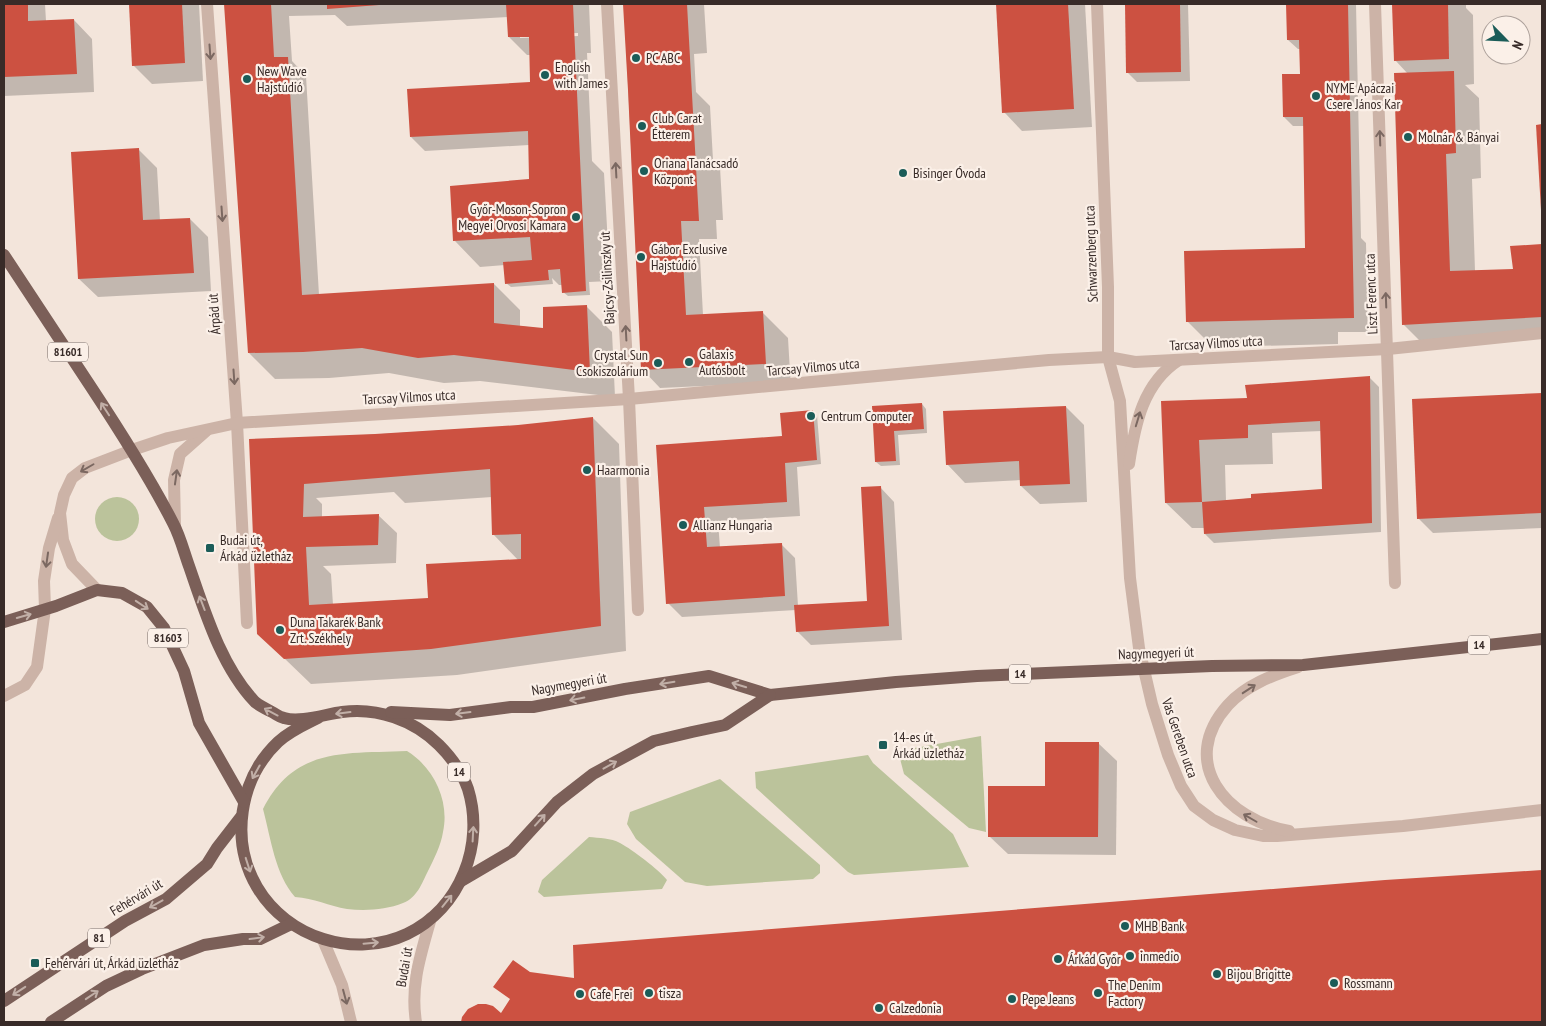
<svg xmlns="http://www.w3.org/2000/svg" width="1546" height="1026" viewBox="0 0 1546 1026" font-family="'PT Sans Narrow',sans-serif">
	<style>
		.green { fill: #bbc39b }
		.shadow { fill: #0003; fill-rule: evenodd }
		.building { fill: #cc5141; fill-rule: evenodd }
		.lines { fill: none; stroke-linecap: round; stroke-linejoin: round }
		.minor { stroke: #ccb3a7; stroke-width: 12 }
		.major { stroke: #7b5f58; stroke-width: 12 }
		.oneway { stroke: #7b6861 }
		.oneway2 { stroke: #c1afa7 }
		.poi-dot { fill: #1b5c58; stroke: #fbf0e8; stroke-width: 2 }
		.labels { text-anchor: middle; stroke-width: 4.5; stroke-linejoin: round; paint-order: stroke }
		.shield { fill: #fbf0e8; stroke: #726662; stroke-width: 1 }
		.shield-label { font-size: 12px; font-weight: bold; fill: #382b28 }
		.poi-label { font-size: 14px; fill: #382b28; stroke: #fbf0e8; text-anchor: start }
		.street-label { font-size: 14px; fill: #382b28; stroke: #fbf0e8 }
	</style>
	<rect width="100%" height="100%" fill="#f3e5db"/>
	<g class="green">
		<circle cx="117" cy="519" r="22"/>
		<path d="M981,736L986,832L969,828L904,774L898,751Z"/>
		<path d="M407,751C433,767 450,800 443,832C441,845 434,859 428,871C422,883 417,898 403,903C386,910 365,911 347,909C329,906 314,898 295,897C275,874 271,839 263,809C295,746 346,754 407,751Z"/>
		<path d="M868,755L873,763L953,834L969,867L854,875L848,872L756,788L755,772Z"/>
		<path d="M720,779L820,865V873L813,879L707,886L685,882L636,839L627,824L630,812Z"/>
		<path d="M589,837C599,838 611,838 620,843C633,850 658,869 667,880L662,889L544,897L538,892L542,880Z"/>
	</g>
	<g class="shadow">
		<path d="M4,4H45L46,21L74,20L92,39L94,92L4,96Z"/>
		<path d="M130,4H199L203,81L152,84L133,65Z"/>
		<path d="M225,4H589L591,53H587L592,161L604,173L610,281L589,282L590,295L568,296L563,292V285H559L552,278L553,284L511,287L506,283L505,265L480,267L455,241L531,180L529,145L425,151L411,137L531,84L530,55H527L509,37L508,17L347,26L335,15L289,16L292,61L306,76L319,295L494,284L520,310V326L544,329L586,306L612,332L615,397L480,381L444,383L389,373L329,378L275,379L249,353ZM578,33V36L520,38V35Z"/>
		<path d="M624,4H704L707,53L694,54L696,92L710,106L713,160L720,167L723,220H716L717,239H699L703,315L762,312L788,338L791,389L725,385L660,388L642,369Z"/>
		<path d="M997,4H1085L1092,127L1022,131L1004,112Z"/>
		<path d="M1126,4H1188L1190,81L1137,82L1128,73Z"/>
		<path d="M1288,4H1356L1361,238L1366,243L1368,332H1338V344L1213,347L1187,321L1308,249L1304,126H1293L1284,117L1301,75V49H1298L1288,40Z"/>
		<path d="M1393,4H1466V8L1473,15L1474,84L1465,85L1479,98L1481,178L1472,179L1475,271L1514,270L1512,247L1542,245V336L1422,343L1404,325L1408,74L1395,60Z"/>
		<path d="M1538,126H1542V215Z"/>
		<path d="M138,149L157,168L160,221L190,219L208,237L211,291L98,297L79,279L73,153Z"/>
		<path d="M1370,378L1379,387L1381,532L1214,543L1205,534V528H1192L1166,503L1162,402L1247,399ZM1322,431L1324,490L1226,501L1225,465L1273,464L1272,433Z"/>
		<path d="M1542,394V528L1433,533L1419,519L1413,400Z"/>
		<path d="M922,404L926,409L927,433L898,435L900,465L881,466L876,462L873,407Z"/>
		<path d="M1066,407L1084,425L1087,502L1040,504L1021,486V480L965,483L947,464Z"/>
		<path d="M812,411L817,415L821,464L797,467L800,516L718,521L720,548L781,544L795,558L798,606L868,602L880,487L894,502L902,640L811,645L797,631L796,610L682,617L668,603L657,446L782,437Z"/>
		<path d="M593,418L619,444L626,651L457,675L311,684L259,634L312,438L518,426ZM394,492L405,503L492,497L493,534L519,561L429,599L333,605L331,574L323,566L396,563L397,533L378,515L322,517V504L316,498Z"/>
		<path d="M1098,743L1117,761L1116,855L1008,854L989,836Z"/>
		<path d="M1542,872V1022H462L501,1015L529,973L576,980L1385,881Z"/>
	</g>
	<g class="building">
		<path d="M4,4H28V21L74,19L77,74L4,77Z"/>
		<path d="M129,4H182L185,63L132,66Z"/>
		<path d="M224,4H271L274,57H288L302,295L494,283V323L543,328V307L587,305L590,372L454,355L418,358L362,348L303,352L248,353Z"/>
		<path d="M327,4H379V5L327,9Z"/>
		<path d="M506,4H573L586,291L562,293L560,269L548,270L549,280L505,284L503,262L532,260L530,237L453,241L450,186L529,179L528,131L410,137L407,89L530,82L529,37H508Z"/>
		<path d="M623,4H687L699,221H681L686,315L763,311L766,364L641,370L628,90Z"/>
		<path d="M996,4H1068L1074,109L1002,113Z"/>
		<path d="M1125,4H1180L1181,72L1126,73Z"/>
		<path d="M1286,4H1348L1354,318L1186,322L1184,251L1305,248L1303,117H1283L1282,74H1300L1299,40H1287Z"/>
		<path d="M1392,4H1448L1449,59L1394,61Z"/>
		<path d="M1454,71L1456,153L1446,154L1450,271L1513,269L1510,246L1542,244V317L1402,325L1394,73Z"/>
		<path d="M1542,124V210H1541L1536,125Z"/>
		<path d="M139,148L143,220L190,218L194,273L78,279L71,152Z"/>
		<path d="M1370,376L1372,523L1204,534L1202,502L1251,498V494L1322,489L1320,421L1248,425V438L1199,440L1202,502L1165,503L1161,401L1247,398L1245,385Z"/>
		<path d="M1542,393V513L1417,519L1412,399Z"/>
		<path d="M922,403L924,429L894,431L896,461L875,462L872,406Z"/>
		<path d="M1066,406L1070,484L1020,486L1019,461L946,465L943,411Z"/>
		<path d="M813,410L817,460L785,463L787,502L704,507L707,547L782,543L785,596L666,604L656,445L782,436L780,413Z"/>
		<path d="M593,417L601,626L431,649L284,659L257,634L249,439L375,434L518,425ZM490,469L492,535L521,534V559L426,564L428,598L309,605L306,547L378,545L379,514L303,517L304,484Z"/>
		<path d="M881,486L889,626L796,632L794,605L867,601L861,487Z"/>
		<path d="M1045,742H1099L1098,837H988V786H1045Z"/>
		<path d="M1542,870V1022H461L462,1017L468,1009L478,1004H486L493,1006L501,1013L510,999L493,987L513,960L530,972L574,978L573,945L1385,880Z"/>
	</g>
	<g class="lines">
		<g class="minor">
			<path d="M207,4L237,423L247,623"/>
			<path d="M607,4L629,399L638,610"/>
			<path d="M1097,4L1108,287V357L1120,401L1130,578L1139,648L1152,704L1168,755L1181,786L1194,806L1213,820L1235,830L1263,836H1277L1403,826L1542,810"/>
			<path d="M1375,4L1395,583"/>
			<path d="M1129,464C1135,424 1143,383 1179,360"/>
			<path d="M175,526L174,480L180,454L206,431"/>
			<path d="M97,590L72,564L63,540L60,513L64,495L72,478L85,468L132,450L168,438L237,423L629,399L1049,360L1108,357L1135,362L1388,349L1542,333"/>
			<path d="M4,696L25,685L37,667L45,609L44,581L49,548L58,518"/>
			<path d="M1289,831C1226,820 1177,762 1228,705C1246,685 1273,675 1298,667"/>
			<path d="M323,940L342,985L351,1022"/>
			<path d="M416,1022C410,985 421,954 431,918"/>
		</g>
		<g class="major">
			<path d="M4,255C33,299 62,343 91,387C120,431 149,476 173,523C180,536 184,552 189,566C205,612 221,666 255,702C260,706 266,709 272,712C276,714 279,717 284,718C300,723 326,714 342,712C377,707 414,720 439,745C451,757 462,772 468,789C485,844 461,908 407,934C354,959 287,938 257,887C230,841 239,779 278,742C290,731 304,725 318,718"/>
			<path d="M4,622L56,606L97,590L122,593L147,607L164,628L184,671L199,723L244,802"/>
			<path d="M391,712L450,715L511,707H533L625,689L709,676L770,695L896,682L977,676L1212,666L1303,665L1542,639"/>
			<path d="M461,881L512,851L557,802L593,774L654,741L692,732L725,725L770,695"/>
			<path d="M4,1001L125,921L166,899L207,864L217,848L241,817"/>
			<path d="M51,1022L106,986L142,969L204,945L243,939H260L291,924"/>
		</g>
	</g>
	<defs><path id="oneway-shaft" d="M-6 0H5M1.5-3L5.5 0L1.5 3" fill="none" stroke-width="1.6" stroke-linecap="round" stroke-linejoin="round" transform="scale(1.25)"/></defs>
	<g class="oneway">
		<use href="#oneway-shaft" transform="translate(210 52) rotate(86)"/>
		<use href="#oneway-shaft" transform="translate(1380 138) rotate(-92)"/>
		<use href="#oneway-shaft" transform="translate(616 170) rotate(-93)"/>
		<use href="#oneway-shaft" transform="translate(222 214) rotate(86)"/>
		<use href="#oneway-shaft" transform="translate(1386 300) rotate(-92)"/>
		<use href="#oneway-shaft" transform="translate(626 333) rotate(-93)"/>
		<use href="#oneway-shaft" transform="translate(234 377) rotate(86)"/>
		<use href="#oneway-shaft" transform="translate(1138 419) rotate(-73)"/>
		<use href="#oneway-shaft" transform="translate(87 468) rotate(150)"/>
		<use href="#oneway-shaft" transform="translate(176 477) rotate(-82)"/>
		<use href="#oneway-shaft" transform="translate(47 560) rotate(98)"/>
		<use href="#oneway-shaft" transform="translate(1249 689) rotate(-33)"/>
		<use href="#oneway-shaft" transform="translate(1250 818) rotate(-150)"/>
		<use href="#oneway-shaft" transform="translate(345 997) rotate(75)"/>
	</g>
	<g class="oneway2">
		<use href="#oneway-shaft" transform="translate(105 409) rotate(-123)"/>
		<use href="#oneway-shaft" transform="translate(202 603) rotate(-111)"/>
		<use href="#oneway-shaft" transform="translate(142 605) rotate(34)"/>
		<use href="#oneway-shaft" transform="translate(24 616) rotate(-16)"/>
		<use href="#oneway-shaft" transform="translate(667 683) rotate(171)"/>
		<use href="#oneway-shaft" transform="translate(739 685) rotate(-163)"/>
		<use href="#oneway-shaft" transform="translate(577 699) rotate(169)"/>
		<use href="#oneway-shaft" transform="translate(271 712) rotate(-152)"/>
		<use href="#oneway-shaft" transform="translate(343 713) rotate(173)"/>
		<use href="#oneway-shaft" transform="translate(463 713) rotate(173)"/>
		<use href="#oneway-shaft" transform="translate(610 765) rotate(-29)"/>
		<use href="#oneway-shaft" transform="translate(256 772) rotate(119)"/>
		<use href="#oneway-shaft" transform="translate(540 820) rotate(-48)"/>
		<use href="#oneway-shaft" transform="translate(473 834) rotate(-87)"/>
		<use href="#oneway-shaft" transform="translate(248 865) rotate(72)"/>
		<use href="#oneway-shaft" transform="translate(447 901) rotate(-51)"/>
		<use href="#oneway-shaft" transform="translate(156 904) rotate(151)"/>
		<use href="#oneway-shaft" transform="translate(257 938) rotate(-8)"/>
		<use href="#oneway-shaft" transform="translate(371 943) rotate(-5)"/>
		<use href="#oneway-shaft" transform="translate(19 991) rotate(147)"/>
		<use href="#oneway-shaft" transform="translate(92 995) rotate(-34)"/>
	</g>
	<g class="poi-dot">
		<circle cx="636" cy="58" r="5"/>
		<circle cx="545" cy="75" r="5"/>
		<circle cx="247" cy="79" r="5"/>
		<circle cx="1316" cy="96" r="5"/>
		<circle cx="642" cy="126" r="5"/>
		<circle cx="1408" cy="137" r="5"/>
		<circle cx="644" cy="171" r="5"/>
		<circle cx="903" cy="173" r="5"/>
		<circle cx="576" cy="217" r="5"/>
		<circle cx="641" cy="257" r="5"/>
		<circle cx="689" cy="362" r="5"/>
		<circle cx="658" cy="363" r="5"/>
		<circle cx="811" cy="416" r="5"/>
		<circle cx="587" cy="470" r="5"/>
		<circle cx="683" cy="525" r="5"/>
		<rect x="205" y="543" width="10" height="10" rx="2.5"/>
		<circle cx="280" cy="630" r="5"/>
		<rect x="878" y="740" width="10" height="10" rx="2.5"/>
		<circle cx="1125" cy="926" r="5"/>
		<circle cx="1130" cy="956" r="5"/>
		<circle cx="1058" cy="959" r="5"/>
		<rect x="30" y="958" width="10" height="10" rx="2.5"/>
		<circle cx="1217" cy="974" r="5"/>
		<circle cx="1334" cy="983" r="5"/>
		<circle cx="649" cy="993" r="5"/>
		<circle cx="1098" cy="993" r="5"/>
		<circle cx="580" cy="994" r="5"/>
		<circle cx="1012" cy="999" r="5"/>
		<circle cx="879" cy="1008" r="5"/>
	</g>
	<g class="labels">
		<g class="shield">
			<rect x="48" y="342.5" width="40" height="19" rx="4"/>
			<rect x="148" y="628.5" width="40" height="19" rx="4"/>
			<rect x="1468" y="635.5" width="22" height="19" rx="4"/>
			<rect x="1009" y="664.5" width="22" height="19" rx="4"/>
			<rect x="448" y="762.5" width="22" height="19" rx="4"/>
			<rect x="88" y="928.5" width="22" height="19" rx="4"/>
		</g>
		<g class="shield-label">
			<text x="68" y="356">81601</text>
			<text x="168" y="642">81603</text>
			<text x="1479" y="649">14</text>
			<text x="1020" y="678">14</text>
			<text x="459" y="776">14</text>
			<text x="99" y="942">81</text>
		</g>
		<g class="poi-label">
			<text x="646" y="63">PC ABC</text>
			<text x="555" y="72">English<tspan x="555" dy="16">with James</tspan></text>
			<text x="257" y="76">New Wave<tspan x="257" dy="16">Hajstúdió</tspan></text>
			<text x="1326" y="93">NYME Apáczai<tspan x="1326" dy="16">Csere János Kar</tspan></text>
			<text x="652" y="123">Club Carat<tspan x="652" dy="16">Étterem</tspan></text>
			<text x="1418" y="142">Molnár &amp; Bányai</text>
			<text x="654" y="168">Oriana Tanácsadó<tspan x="654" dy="16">Központ</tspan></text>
			<text x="913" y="178">Bisinger Óvoda</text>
			<text x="566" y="214" text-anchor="end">Győr-Moson-Sopron<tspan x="566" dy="16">Megyei Orvosi Kamara</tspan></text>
			<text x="651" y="254">Gábor Exclusive<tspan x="651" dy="16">Hajstúdió</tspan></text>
			<text x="699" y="359">Galaxis<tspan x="699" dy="16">Autósbolt</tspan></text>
			<text x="648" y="360" text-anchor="end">Crystal Sun<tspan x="648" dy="16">Csokiszolárium</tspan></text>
			<text x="821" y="421">Centrum Computer</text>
			<text x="597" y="475">Haarmonia</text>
			<text x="693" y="530">Allianz Hungaria</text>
			<text x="220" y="545">Budai út,<tspan x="220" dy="16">Árkád üzletház</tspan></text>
			<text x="290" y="627">Duna Takarék Bank<tspan x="290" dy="16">Zrt. Székhely</tspan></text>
			<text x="893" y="742">14-es út,<tspan x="893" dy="16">Árkád üzletház</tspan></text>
			<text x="1135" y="931">MHB Bank</text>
			<text x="1140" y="961">inmedio</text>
			<text x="1068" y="964">Árkád Győr</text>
			<text x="45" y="968">Fehérvári út, Árkád üzletház</text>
			<text x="1227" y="979">Bijou Brigitte</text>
			<text x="1344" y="988">Rossmann</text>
			<text x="1108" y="990">The Denim<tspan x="1108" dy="16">Factory</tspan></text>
			<text x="659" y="998">tisza</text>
			<text x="590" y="999">Cafe Frei</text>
			<text x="1022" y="1004">Pepe Jeans</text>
			<text x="889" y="1013">Calzedonia</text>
		</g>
		<g class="street-label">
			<text transform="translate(1091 254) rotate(-92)" y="5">Schwarzenberg utca</text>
			<text transform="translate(607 278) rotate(-93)" y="5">Bajcsy-Zsilinszky út</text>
			<text transform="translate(1371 294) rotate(-92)" y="5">Liszt Ferenc utca</text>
			<text transform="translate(214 314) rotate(-94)" y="5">Árpád út</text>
			<text transform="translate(1216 343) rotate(-3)" y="5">Tarcsay Vilmos utca</text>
			<text transform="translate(813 367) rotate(-5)" y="5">Tarcsay Vilmos utca</text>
			<text transform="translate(409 397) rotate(-3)" y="5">Tarcsay Vilmos utca</text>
			<text transform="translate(1156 653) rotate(-2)" y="5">Nagymegyeri út</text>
			<text transform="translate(569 684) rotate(-10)" y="5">Nagymegyeri út</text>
			<text transform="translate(1180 738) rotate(71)" y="5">Vas Gereben utca</text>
			<text transform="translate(136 897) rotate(-31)" y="5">Fehérvári út</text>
			<text transform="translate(404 967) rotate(-80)" y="5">Budai út</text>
		</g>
	</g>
	<rect width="1546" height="1026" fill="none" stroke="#382b28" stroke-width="10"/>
	<g transform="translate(1506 40) rotate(114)"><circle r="24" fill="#fbf0e8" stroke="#ada19b"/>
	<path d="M0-4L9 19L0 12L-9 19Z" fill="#1b5c58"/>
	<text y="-8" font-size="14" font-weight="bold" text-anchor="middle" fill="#382b28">N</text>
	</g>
</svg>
